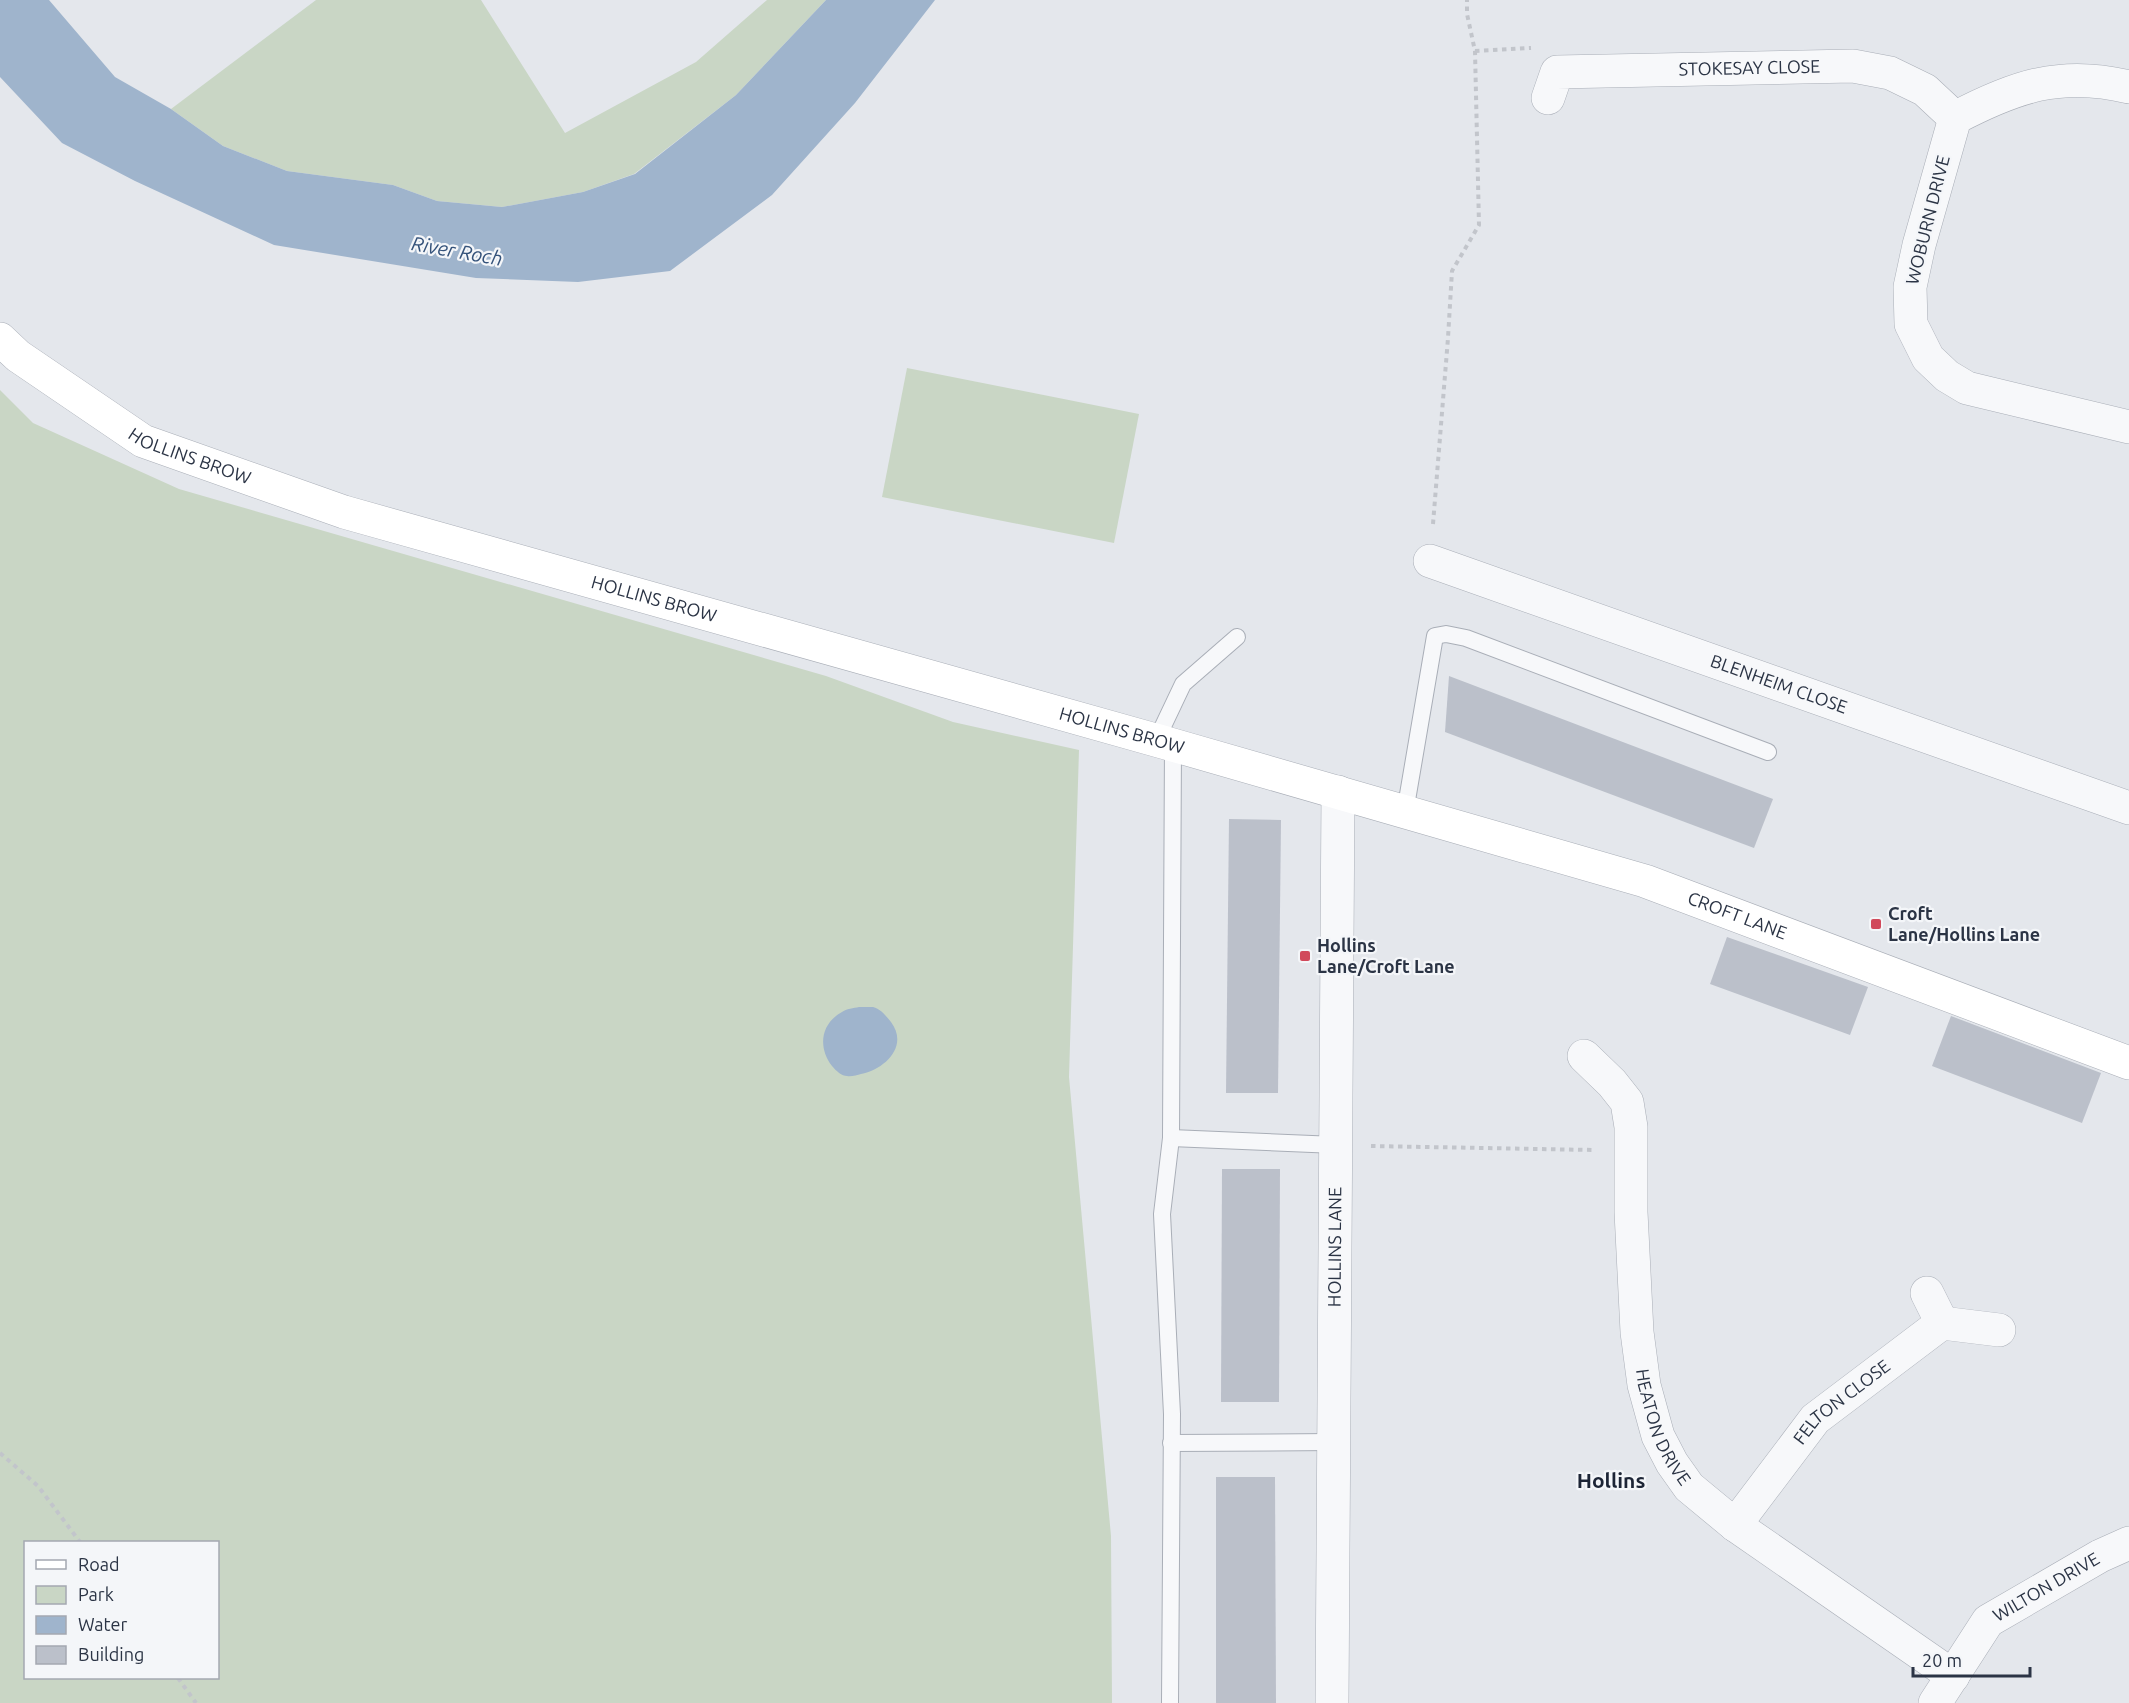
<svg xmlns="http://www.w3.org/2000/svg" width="2129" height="1703" viewBox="0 0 2129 1703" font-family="Ubuntu,sans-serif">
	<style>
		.green { fill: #c9d6c5; fill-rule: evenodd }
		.water { fill: #9fb4cc }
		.building { fill: #bbc0ca }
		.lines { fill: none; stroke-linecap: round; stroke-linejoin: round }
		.lane-casing { stroke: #a9aeb7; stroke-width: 18 }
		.street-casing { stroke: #a9aeb7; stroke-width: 34 }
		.secondary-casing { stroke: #a9aeb7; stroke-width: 34 }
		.path { stroke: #c2c5cb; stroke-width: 4; stroke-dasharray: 4.5 4.5; stroke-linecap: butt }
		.lane { stroke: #f7f8fa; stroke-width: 16 }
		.street { stroke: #f7f8fa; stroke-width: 33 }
		.secondary { stroke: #fff; stroke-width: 33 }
		.poi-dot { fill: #d1495b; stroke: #f4f6f9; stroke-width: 2 }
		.labels { text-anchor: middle; stroke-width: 4.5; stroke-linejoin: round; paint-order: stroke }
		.street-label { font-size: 18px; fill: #2b3445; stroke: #f4f6f9 }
		.poi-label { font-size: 18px; font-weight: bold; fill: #2b3445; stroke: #f4f6f9; text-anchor: start }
		.water-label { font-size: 20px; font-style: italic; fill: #34527a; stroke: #f4f6f9 }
		.quarter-label { font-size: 21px; font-weight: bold; fill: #1d2536; stroke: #f4f6f9 }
	</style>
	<rect width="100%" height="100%" fill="#e4e7ec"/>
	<g class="green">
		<path d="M316,0H481L565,133L696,62L767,0H826L736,95L634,174L583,192L502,207L437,201L393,185L287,171L223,146L171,109Z"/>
		<path d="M907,368L1139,414L1114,543L882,497Z"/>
		<path d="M0,390L33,423L179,489L826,676L953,722L1079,750L1069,1077L1111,1536L1112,1703H0ZM26,1542H218V1678H26Z"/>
	</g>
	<g class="water">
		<path d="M0,0H49L115,77L171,109L223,146L287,171L393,185L437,201L502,207L583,192L635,174L736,95L826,0H935L855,103L772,195L670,271L578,282L476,278L274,245L135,181L62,143L0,77Z"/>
		<path d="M859,1007C864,1007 869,1007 873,1007C881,1009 886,1016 891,1022C909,1046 885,1069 861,1074C857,1075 851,1077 847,1076C842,1076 836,1071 832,1066C818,1048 820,1024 842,1012C846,1009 854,1008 859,1007Z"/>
	</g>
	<g class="building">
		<path d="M1449,676L1773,799L1754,848L1445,732Z"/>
		<path d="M1229,819L1281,820L1278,1093H1226Z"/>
		<path d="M1727,937L1868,987L1850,1035L1710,984Z"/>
		<path d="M1951,1016L2101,1073L2082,1123L1932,1066Z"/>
		<path d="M1222,1169H1280L1279,1402H1221Z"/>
		<path d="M1216,1477H1275L1276,1703H1216Z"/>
	</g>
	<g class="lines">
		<defs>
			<g id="lane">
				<path d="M1156,741L1183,684L1237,637"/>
				<path d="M1405,812L1435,636L1446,634L1466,638L1768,752"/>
				<path d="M1171,1138L1336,1145"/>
				<path d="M1171,1443L1334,1442"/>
				<path d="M1170,1703L1172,1414L1162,1214L1171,1138L1173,745"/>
			</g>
			<g id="street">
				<path d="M2129,87C2061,70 2014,87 1955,118L1919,245L1910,287L1911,324L1928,358L1947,376L1967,388L2129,427"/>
				<path id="s1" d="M1548,98L1557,72L1853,66L1890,73L1925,90L1955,118"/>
				<path id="s2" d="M1430,561L2129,808"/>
				<path id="s3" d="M1584,1056L1612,1083L1627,1102L1631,1127V1212L1637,1332L1644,1385L1658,1436L1672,1463L1689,1487L1735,1525L1953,1676"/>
				<path d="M1942,1323L1999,1330"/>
				<path id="s4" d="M1735,1525L1815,1419L1942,1323L1927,1293"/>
				<path id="s5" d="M1332,1703L1338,792"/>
				<path id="s6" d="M1935,1703L1988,1621L2100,1556L2129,1543"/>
			</g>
			<g id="secondary">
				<path id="s7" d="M0,339L18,356L143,441L344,512L1173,745L1645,881L2129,1063"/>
			</g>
		</defs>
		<use href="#lane" class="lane-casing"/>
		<use href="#street" class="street-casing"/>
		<use href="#secondary" class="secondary-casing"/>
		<g class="path">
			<path d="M1475,51L1531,48"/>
			<path d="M1433,524L1448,338L1452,271L1479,225L1475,51L1467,14V0"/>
			<path d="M1371,1146L1594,1150"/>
			<path d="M0,1453L38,1486L80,1542"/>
			<path d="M178,1678L196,1703"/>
		</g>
		<use href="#lane" class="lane"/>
		<use href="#street" class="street"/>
		<use href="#secondary" class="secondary"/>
	</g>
	<g class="poi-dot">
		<rect x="1870" y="918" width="12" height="12" rx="3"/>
		<rect x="1299" y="950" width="12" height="12" rx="3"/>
	</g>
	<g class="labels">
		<g class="street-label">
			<text dy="6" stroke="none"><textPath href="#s1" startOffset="220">STOKESAY CLOSE</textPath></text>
			<text transform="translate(1928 220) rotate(-76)" y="6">WOBURN DRIVE</text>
			<text dy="6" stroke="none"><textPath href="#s7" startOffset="225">HOLLINS BROW</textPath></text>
			<text dy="6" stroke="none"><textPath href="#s7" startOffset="711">HOLLINS BROW</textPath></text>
			<text dy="6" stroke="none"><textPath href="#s2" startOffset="370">BLENHEIM CLOSE</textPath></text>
			<text dy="6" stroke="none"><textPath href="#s7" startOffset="1197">HOLLINS BROW</textPath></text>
			<text dy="6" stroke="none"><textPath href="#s7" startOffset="1840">CROFT LANE</textPath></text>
			<text dy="6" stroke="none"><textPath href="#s5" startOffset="456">HOLLINS LANE</textPath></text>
			<text dy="6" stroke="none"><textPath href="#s4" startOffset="164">FELTON CLOSE</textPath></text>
			<text dy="6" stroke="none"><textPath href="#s3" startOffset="393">HEATON DRIVE</textPath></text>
			<text dy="6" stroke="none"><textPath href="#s6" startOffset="165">WILTON DRIVE</textPath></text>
		</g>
		<g class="poi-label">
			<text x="1888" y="920">Croft<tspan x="1888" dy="21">Lane/Hollins Lane</tspan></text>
			<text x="1317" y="952">Hollins<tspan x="1317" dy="21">Lane/Croft Lane</tspan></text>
		</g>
		<g class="water-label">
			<text transform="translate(457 251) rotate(10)" y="7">River Roch</text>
		</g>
		<g class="quarter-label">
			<text x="1611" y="1488">Hollins</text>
		</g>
	</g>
	<rect x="24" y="1541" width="195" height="138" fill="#f4f6f9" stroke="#a4a8b1" stroke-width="1.5"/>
	<rect x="36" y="1560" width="30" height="9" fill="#ffffff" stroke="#a4a8b1" stroke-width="1.5"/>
	<text x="78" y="1571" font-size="18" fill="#2b3445">Road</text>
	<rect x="36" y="1586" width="30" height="18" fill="#c9d6c5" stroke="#a4a8b1" stroke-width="1.5"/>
	<text x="78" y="1601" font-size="18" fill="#2b3445">Park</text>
	<rect x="36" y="1616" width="30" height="18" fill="#9fb4cc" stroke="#a4a8b1" stroke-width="1.5"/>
	<text x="78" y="1631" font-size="18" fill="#2b3445">Water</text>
	<rect x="36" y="1646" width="30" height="18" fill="#bbc0ca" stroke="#a4a8b1" stroke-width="1.5"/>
	<text x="78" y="1661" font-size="18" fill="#2b3445">Building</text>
	<path d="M1913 1667v9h117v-9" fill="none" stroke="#2b3445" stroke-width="3"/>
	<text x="1922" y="1667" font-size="18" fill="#2b3445" stroke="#f4f6f9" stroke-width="4.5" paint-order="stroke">20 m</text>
</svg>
